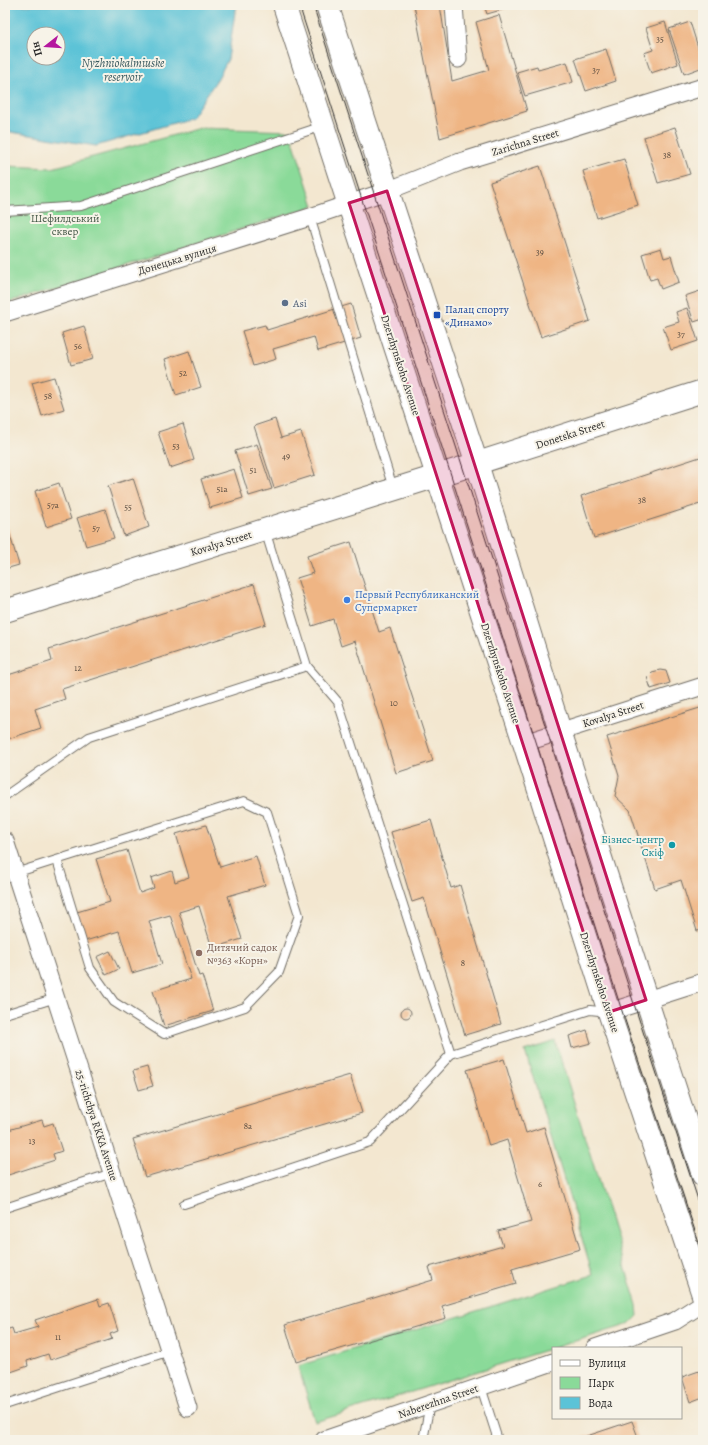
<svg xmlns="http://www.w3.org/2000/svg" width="708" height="1445" viewBox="0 0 708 1445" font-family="Alegreya,serif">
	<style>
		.green { fill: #8ada99; stroke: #5a8262 }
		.water { fill: #5bc3d7; stroke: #437781; fill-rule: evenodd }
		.building { fill: #efb584 }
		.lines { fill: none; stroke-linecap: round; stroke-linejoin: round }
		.lane-casing { stroke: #716d65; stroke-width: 10 }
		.street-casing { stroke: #716d65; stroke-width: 19 }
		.secondary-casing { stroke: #716d65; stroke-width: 24 }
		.lane { stroke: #fff; stroke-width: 8 }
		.street { stroke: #fff; stroke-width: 17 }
		.secondary { stroke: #fff; stroke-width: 22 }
		.tram { stroke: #2b2b2b; stroke-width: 1 }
		.marked { fill: #c2185b; fill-opacity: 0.2; stroke: #c2185b; stroke-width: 3; stroke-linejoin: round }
		.service-dot { fill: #5c6f8a; stroke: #f7f3e8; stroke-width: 1.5 }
		.transit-dot { fill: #1a4fb4; stroke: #f7f3e8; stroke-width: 1.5 }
		.shop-dot { fill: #3f7fe0; stroke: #f7f3e8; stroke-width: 1.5 }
		.culture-dot { fill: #0f9aa8; stroke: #f7f3e8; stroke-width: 1.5 }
		.education-dot { fill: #8d6e63; stroke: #f7f3e8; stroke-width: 1.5 }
		.labels { text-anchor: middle; stroke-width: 4; stroke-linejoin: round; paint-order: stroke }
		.number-label { font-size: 9px; fill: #5c4e41 }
		.street-label { font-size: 11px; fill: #2b2b2b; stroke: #f7f3e8 }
		.park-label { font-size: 11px; fill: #435746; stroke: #f7f3e8 }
		.service-label { font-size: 11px; fill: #4e5e75; stroke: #f7f3e8; text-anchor: start }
		.transit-label { font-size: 11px; fill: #164399; stroke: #f7f3e8; text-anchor: start }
		.shop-label { font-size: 11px; fill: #366cbe; stroke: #f7f3e8; text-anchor: start }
		.culture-label { font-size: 11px; fill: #0d838f; stroke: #f7f3e8; text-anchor: end }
		.education-label { font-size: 11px; fill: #785e54; stroke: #f7f3e8; text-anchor: start }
		.water-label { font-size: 12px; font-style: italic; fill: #39595f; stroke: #f7f3e8 }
	</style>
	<rect width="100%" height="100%" fill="#f7f3e8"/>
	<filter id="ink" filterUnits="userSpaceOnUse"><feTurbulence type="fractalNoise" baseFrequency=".025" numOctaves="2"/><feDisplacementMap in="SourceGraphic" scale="8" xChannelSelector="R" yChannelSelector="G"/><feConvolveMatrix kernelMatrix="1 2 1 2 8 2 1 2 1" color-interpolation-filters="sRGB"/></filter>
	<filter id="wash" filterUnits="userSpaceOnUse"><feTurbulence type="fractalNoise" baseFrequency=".012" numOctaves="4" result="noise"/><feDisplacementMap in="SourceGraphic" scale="16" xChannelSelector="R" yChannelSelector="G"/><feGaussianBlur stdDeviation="0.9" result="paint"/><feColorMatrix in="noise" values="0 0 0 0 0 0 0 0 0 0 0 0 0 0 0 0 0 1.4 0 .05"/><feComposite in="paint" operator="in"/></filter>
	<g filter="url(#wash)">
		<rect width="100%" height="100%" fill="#f3e7d0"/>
		<g class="green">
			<path d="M200,128L290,131L314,206L5,304V166L52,168Z"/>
			<path d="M555,1041L637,1305L638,1316L630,1324L315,1422L298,1366L593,1275L525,1051Z"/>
		</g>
		<path class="water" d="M5,5H238L235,12L228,59L218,78L191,118L96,146L5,131ZM34,34H58V58H34Z"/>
		<g id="blocks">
			<g class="building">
				<path d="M414,5H440L452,81L489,70L476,22L499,15L527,111L440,138Z"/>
				<path d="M484,5H507L508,8L487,14Z"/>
				<path d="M665,22L678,64L651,73L644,53L653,50L646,28Z"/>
				<path d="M690,22L703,63V67L684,74L669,29Z"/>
				<path d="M606,49L616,81L586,91L575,59Z"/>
				<path d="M567,62L573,82L525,96L517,72L537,66L538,70Z"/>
				<path d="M675,127L690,174L658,183L644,137Z"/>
				<path d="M624,159L638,205L597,218L583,171Z"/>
				<path d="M540,166L590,321L541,337L490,182Z"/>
				<path d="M661,248L664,258L671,256L679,282L661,289L657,278L650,280L642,254Z"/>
				<path d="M703,290V319L694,322L685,296Z"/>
				<path d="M351,304L361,338L318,351L314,337L273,349L276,359L253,366L242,331L265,325L267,330Z"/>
				<path d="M687,308L698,341L671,350L663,327L679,322L676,312Z"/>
				<path d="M84,326L93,359L71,365L62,333Z"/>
				<path d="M189,351L201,387L176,395L165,359Z"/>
				<path d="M54,377L64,409L42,416L32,383Z"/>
				<path d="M275,419L281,438L301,432L315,475L274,488L254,426Z"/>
				<path d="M183,424L194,460L170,468L158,432Z"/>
				<path d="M257,444L272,489L249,496L235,451Z"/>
				<path d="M703,456V503L594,538L581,496Z"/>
				<path d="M234,469L243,498L210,508L201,479Z"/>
				<path d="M133,478L149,527L124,536L108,486Z"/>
				<path d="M59,483L71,519L46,527L35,491Z"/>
				<path d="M105,509L114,538L86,546L77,518Z"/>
				<path d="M8,529L19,565L5,569V530Z"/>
				<path d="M351,542L379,632L390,628L433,761L396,773L355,641L341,646L333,619L312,626L297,578L313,573L307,556Z"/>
				<path d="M254,584L266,624L62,689L65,699L35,709L41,728L5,740V676L52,661L49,649Z"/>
				<path d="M660,670L666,671L670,683L651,689L647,677L652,672Z"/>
				<path d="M703,707V930L697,931L681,880L655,889L630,810L615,796L619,776L607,737Z"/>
				<path d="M431,820L451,888L460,885L501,1024L465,1035L424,898L412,902L391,832Z"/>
				<path d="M206,825L220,867L256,856L265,885L228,896L242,939L212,948L199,906L179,912L199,976L202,975L213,1011L164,1026L153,991L191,979L170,915L149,921L162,964L132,973L119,931L85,941L77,912L110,902L96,859L127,850L140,893L154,888L151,878L172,871L175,882L189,877L176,834Z"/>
				<path d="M110,951L119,969L106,975L97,957Z"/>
				<circle cx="406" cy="1013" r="5"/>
				<path d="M587,1030L591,1043L572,1048L569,1036Z"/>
				<path d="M504,1059L526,1133L544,1127L580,1249L512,1269L516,1284L442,1306L446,1318L296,1362L285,1325L433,1280L429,1267L503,1246L498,1231L531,1222L507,1140L489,1146L467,1070Z"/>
				<path d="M147,1067L153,1086L139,1090L133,1071Z"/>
				<path d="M350,1075L362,1113L145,1177L133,1139Z"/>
				<path d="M42,1120L44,1126L53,1123L62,1151L53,1154L55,1160L5,1176V1131Z"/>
				<path d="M98,1299L100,1306L109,1303L118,1331L110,1334L112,1339L50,1360L48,1354L27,1361L28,1366L5,1374V1330L12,1328L14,1334L38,1327L35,1320Z"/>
				<path d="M699,1371L703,1382V1397L690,1402L682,1377Z"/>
				<path d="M632,1421L639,1440H575Z"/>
			</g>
		</g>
	</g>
	<g filter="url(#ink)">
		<use href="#blocks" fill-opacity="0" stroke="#716d65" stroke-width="1"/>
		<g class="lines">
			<defs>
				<g id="lane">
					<path d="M5,211L81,206L323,126"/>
					<path d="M310,217L393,488"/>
					<path d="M265,530L307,666L338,702L451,1054L590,1010L608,1012"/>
					<path d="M5,796L89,737L307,666"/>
					<path d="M15,873L244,801L267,812L299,915L279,972L245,1007L164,1034L114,1002L90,968L57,860"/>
					<path d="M5,1014L56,998"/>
					<path d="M184,1204L370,1142L451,1054"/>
					<path d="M5,1208L112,1173"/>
					<path d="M481,1387L498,1440"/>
					<path d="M5,1405L170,1351"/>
					<path d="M423,1440L430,1404"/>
				</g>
				<g id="street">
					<path d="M454,5L458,59"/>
					<path d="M5,313L310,217L387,191L460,162L703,87"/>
					<path d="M524,743L703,686"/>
					<path d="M5,841L188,1408"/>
					<path d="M609,1012L703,982"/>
					<path d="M595,1348L675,1321L703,1303"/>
					<path d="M324,1440L553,1362"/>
				</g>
				<g id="secondary">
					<path d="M284,5L524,743L609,1012L703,1295"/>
					<path d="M327,5L477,464L560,731L703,1175"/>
					<path d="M5,611L437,476L703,391"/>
				</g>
			</defs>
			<use href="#lane" class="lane-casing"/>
			<use href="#street" class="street-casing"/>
			<use href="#secondary" class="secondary-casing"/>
			<use href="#lane" class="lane"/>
			<use href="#street" class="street"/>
			<use href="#secondary" class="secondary"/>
			<g class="tram">
				<path d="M299,5L450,472L621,1008L703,1255"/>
				<path d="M313,5L463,468L634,1004L703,1215"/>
			</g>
		</g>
	</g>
	<path class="marked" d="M387,191L646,1000L609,1012L349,203Z"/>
	<circle class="service-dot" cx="285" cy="303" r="4"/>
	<rect class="transit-dot" x="433" y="311" width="8" height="8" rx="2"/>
	<circle class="shop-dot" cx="347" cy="600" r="4"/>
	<circle class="culture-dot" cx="672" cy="845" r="4"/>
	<circle class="education-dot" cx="199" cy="953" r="4"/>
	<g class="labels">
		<g class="number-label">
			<text x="660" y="42">35</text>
			<text x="596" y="73">37</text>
			<text x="667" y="158">38</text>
			<text x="540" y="255">39</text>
			<text x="681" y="337">37</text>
			<text x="78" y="349">56</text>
			<text x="183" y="376">52</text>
			<text x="48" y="399">58</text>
			<text x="176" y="449">53</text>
			<text x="286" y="459">49</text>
			<text x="253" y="473">51</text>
			<text x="222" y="492">51а</text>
			<text x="642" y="503">38</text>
			<text x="53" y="508">57а</text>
			<text x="128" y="510">55</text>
			<text x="96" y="531">57</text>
			<text x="78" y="671">12</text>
			<text x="394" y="706">10</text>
			<text x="463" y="966">8</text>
			<text x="248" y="1129">8а</text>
			<text x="32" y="1144">13</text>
			<text x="540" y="1187">6</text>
			<text x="58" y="1340">11</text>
		</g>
		<g class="street-label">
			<text transform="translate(525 142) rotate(-17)" y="4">Zarichna Street</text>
			<text transform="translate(177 259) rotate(-17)" y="4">Донецька вулиця</text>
			<text transform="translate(401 365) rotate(72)" y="4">Dzerzhynskoho Avenue</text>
			<text transform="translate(570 434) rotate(-18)" y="4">Donetska Street</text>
			<text transform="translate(221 543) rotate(-17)" y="4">Kovalya Street</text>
			<text transform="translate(501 673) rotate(72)" y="4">Dzerzhynskoho Avenue</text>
			<text transform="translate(613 714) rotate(-18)" y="4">Kovalya Street</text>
			<text transform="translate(600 982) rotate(72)" y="4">Dzerzhynskoho Avenue</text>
			<text transform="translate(97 1125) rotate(72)" y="4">25-richchya RKKA Avenue</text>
			<text transform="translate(438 1401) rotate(-19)" y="4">Naberezhna Street</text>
		</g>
		<g class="park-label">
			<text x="65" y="222">Шефилдський<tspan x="65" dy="13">сквер</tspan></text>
		</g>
		<g class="service-label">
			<text x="293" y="307">Asi</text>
		</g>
		<g class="transit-label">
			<text x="445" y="313">Палац спорту<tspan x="445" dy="13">«Динамо»</tspan></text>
		</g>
		<g class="shop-label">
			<text x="355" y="598">Первый Республиканский<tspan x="355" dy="13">Супермаркет</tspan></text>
		</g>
		<g class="culture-label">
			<text x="664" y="843">Бізнес-центр<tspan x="664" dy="13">Скіф</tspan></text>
		</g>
		<g class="education-label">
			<text x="207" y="951">Дитячий садок<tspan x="207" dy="13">№363 «Корн»</tspan></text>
		</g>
		<g class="water-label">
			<text x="123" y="67">Nyzhniokalmiuske<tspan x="123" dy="14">reservoir</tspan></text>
		</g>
	</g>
	<rect width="708" height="1445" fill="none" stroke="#f7f3e8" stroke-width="20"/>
	<rect x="552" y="1347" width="130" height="72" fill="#f7f3e8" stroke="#a5a39c"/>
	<rect x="560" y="1360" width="20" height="6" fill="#ffffff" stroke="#a5a39c"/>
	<text x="588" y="1367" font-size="12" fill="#2b2b2b">Вулиця</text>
	<rect x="560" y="1377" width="20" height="12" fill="#8ada99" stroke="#a5a39c"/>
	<text x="588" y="1387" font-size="12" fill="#2b2b2b">Парк</text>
	<rect x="560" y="1397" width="20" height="12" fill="#5bc3d7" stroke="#a5a39c"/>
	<text x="588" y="1407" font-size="12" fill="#2b2b2b">Вода</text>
	<g transform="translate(46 46) rotate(253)"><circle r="19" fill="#f7f3e8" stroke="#a5a39c"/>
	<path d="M0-3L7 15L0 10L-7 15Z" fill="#b5179e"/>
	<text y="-6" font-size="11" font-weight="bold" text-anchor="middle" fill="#2b2b2b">Пн</text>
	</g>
</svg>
